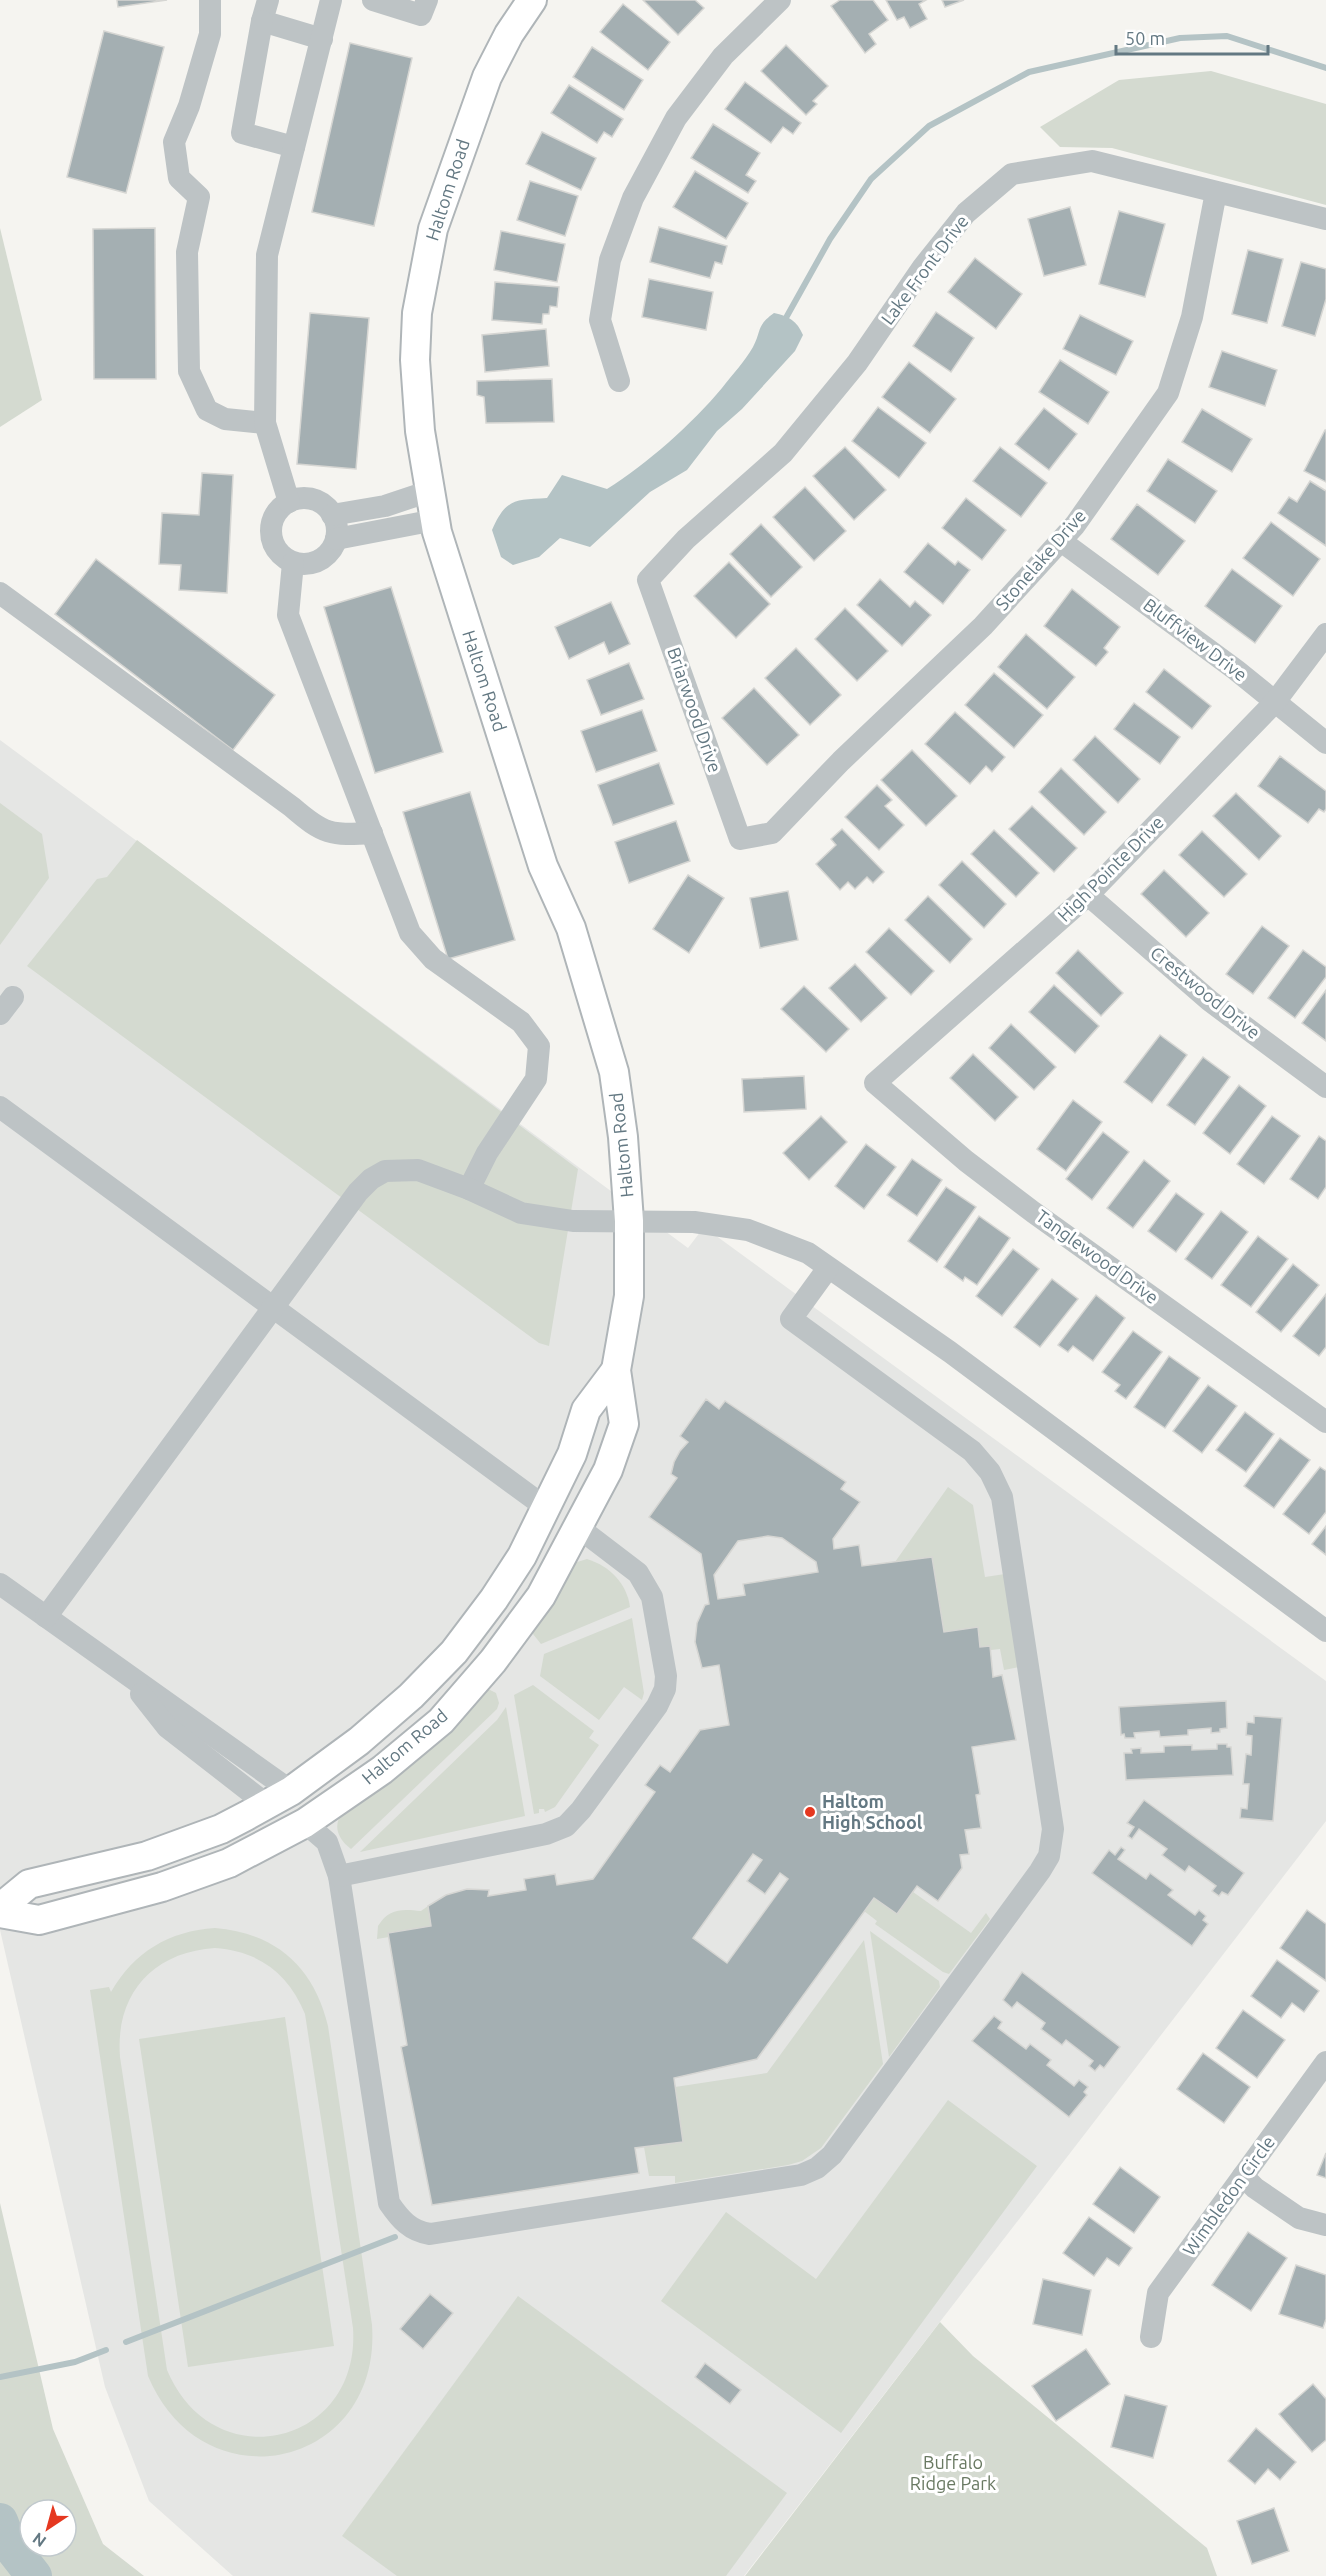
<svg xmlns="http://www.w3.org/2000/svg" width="1326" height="2576" viewBox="0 0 1326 2576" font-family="Ubuntu,sans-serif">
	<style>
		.built { fill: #e5e6e4 }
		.green { fill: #d4dad0; fill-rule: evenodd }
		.water { fill: #b4c3c5 }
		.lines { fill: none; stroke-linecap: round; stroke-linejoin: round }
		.stream { stroke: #b4c3c5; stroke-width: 6 }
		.river { stroke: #b4c3c5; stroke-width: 36 }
		.building { fill: #a4afb2; stroke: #d6d6d3; stroke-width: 1.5; fill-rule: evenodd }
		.major-casing { stroke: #afb5b8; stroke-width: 32 }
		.minor { stroke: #bdc3c5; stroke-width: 22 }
		.major { stroke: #fff; stroke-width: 28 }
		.poi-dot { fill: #e53820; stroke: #fff; stroke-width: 2 }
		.labels { text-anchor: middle; stroke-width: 6; stroke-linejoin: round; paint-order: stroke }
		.street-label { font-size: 18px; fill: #637882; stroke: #fff }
		.poi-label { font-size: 18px; font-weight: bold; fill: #637882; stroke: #fff; text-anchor: start }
		.park-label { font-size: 18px; fill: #697962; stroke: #fff }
	</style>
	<rect width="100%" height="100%" fill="#f5f4f0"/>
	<path class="built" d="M0,740L688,1248L704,1227L1326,1681V1821L744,2576H233L149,2501L105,2387L0,1930Z"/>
	<g class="green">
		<path d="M1211,71L1326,104V205L1112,148L1060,147L1040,127L1119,80Z"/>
		<path d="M0,228L42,400L0,427Z"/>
		<path d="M0,803L42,834L49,878L0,945Z"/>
		<path d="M137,840L578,1169L549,1346L539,1343L27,966L97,879L107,877Z"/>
		<path d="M948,1487L973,1505L985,1577L1005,1574L1019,1667L1004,1670L1000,1649L991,1650L990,1646L980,1647L977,1627L944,1632L932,1557L895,1562Z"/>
		<path d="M587,1559C610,1566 627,1584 630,1607L541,1644L529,1629L574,1563Z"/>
		<path d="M632,1618L644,1693L642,1700L624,1687L599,1720L540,1676L544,1654Z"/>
		<path d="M533,1685L594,1731L589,1738L599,1745L555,1807L545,1812L544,1809H539V1813L534,1814L514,1695Z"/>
		<path d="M484,1687L496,1693L499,1703L497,1709L351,1849C339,1840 332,1827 342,1813Z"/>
		<path d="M506,1707L525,1816L360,1852L497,1720Z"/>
		<path d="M913,1892L971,1933L986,1913L990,1919L949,1974L943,1972L875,1924L877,1921L864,1911L874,1898L897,1914Z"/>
		<path d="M428,1906L431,1926L389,1933V1937L377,1939L378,1926C389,1908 402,1909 421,1911Z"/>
		<path d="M215,1928C276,1933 314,1967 328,2026L372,2325C382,2468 203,2508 148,2376L90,1990L109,1987L111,1992C134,1952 169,1931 215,1928ZM215,1948C259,1951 289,1974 305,2014L353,2328C361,2446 213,2480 167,2370L120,2057C115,1994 153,1952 215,1948Z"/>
		<path d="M870,1931L939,1981L940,1987L889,2057Z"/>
		<path d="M864,1940L883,2064L821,2148L802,2161L788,2165L675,2183V2176H649L644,2147L682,2142L675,2087L767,2073Z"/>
		<path d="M285,2017L334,2346L188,2367L139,2039Z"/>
		<path d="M948,2100L1037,2166L841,2433L661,2301L726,2212L816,2279Z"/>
		<path d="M0,2203L53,2429L103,2544L144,2576H0ZM30,2510H66V2546H30Z"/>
		<path d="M518,2296L787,2493L726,2576H397L342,2536Z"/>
		<path d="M940,2322L973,2356L1207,2548L1217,2576H745Z"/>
	</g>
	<path class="water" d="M774,313C789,316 797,321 803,335L795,351L742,409L717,431L687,470L650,492L590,547L560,538L539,557L513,565L501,557L492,530C506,498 515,500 547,498L562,475L607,489C647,464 692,424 722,388C732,375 745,361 753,347C762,330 756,326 774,313Z"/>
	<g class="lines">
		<g class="stream">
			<path d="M787,316L830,239L871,179L929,126L1029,72L1180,38L1227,36L1326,68"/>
			<path d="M126,2342L395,2237"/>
			<path d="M0,2377L75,2362L106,2350"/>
		</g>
		<path class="river" d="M0,2521L9,2544L34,2576"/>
	</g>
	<g class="building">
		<path d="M117,0H167L118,7Z"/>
		<path d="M643,0H695L704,8L678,35Z"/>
		<path d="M840,0H873L888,20L869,34L876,44L865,53L831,6Z"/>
		<path d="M886,0H926L919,4L927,19L910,28L904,17L897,20Z"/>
		<path d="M942,0H964L945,7Z"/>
		<path d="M623,4L670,42L648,70L600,32Z"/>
		<path d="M104,31L164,47L126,193L67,177Z"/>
		<path d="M350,43L412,58L374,226L312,212Z"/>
		<path d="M786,45L828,86L813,101L817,104L806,115L761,71Z"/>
		<path d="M592,47L643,80L624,110L573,77Z"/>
		<path d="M745,82L801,123L793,134L783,127L771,143L725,109Z"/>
		<path d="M569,85L623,119L612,137L604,132L597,143L551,113Z"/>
		<path d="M713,124L760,153L746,175L756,181L748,193L691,158Z"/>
		<path d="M542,132L596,158L581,190L526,164Z"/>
		<path d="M695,171L748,203L726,239L673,207Z"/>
		<path d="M530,181L578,196L565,236L517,220Z"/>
		<path d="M1070,207L1086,265L1044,276L1028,219Z"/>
		<path d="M1119,211L1165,224L1145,297L1099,284Z"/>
		<path d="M659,227L727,246L722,264L715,262L710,278L650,262Z"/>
		<path d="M155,228L156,379H94L93,229Z"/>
		<path d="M501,231L565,244L557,282L494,270Z"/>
		<path d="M1248,250L1283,259L1267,323L1232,314Z"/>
		<path d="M975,258L1022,294L996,329L948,292Z"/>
		<path d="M1301,262L1326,269V299L1315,336L1282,326Z"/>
		<path d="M649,279L713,292L706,330L642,317Z"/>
		<path d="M495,282L559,287L557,307L550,306L549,314H543L542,324L492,320Z"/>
		<path d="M936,312L974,338L951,372L913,346Z"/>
		<path d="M310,313L369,318L356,469L297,464Z"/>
		<path d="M1080,315L1133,341L1116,375L1063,349Z"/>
		<path d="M546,329L549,366L485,372L482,335Z"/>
		<path d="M1222,351L1277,370L1265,406L1209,387Z"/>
		<path d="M1060,360L1109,392L1088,424L1039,392Z"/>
		<path d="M909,362L956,399L930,433L882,397Z"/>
		<path d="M552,379L554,422L486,423L484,397L477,395V381Z"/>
		<path d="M878,407L926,443L899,478L852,441Z"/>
		<path d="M1044,408L1077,434L1049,470L1015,444Z"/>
		<path d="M1202,409L1252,439L1232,472L1182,442Z"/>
		<path d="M1325,430H1326V482L1304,471Z"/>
		<path d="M845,447L886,490L854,520L813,476Z"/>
		<path d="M1000,447L1047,483L1021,517L973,481Z"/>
		<path d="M1168,459L1217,491L1195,523L1147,491Z"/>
		<path d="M202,473L233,475L227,593L179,590L181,565L159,564L162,513L199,515Z"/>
		<path d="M1310,481L1326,491V546L1278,513L1289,497L1297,502Z"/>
		<path d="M805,487L846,531L814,561L773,517Z"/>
		<path d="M966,498L1006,530L982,560L942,528Z"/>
		<path d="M1137,504L1185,541L1158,575L1111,539Z"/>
		<path d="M1271,522L1320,559L1293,596L1243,558Z"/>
		<path d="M761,524L802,567L771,597L730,554Z"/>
		<path d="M928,543L955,565L958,561L970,570L943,604L904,572Z"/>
		<path d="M96,559L275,695L233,750L55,614Z"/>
		<path d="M729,562L770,604L736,638L694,596Z"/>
		<path d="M1232,569L1282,606L1255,643L1205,606Z"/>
		<path d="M880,579L910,607L915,601L931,615L902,646L857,605Z"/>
		<path d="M391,587L443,752L375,773L324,607Z"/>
		<path d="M1072,589L1120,627L1104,648L1108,652L1096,666L1044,626Z"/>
		<path d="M611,602L630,644L609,654L604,642L569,659L555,627Z"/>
		<path d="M845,608L888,651L857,681L815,639Z"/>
		<path d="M1026,634L1075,677L1047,709L998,667Z"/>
		<path d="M796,648L841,695L810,725L765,678Z"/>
		<path d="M629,663L644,699L601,715L587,680Z"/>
		<path d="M1164,669L1211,706L1192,729L1146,692Z"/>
		<path d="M994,673L1043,715L1014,748L965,705Z"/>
		<path d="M754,688L799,735L767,765L722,718Z"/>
		<path d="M1134,703L1180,737L1160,764L1114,729Z"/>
		<path d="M642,710L657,751L596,772L581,731Z"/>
		<path d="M955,712L1005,757L992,772L986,766L970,784L925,744Z"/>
		<path d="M1095,736L1140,779L1118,803L1073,760Z"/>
		<path d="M912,750L957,796L926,826L881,780Z"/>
		<path d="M1280,756L1326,791V809L1324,812L1319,809L1308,823L1258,786Z"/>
		<path d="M659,763L674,804L613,825L598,785Z"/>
		<path d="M1061,768L1106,812L1084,835L1039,792Z"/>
		<path d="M877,785L892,800L885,806L904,825L879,850L845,817Z"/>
		<path d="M470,792L515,940L448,959L403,812Z"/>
		<path d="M1236,793L1281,836L1259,860L1213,816Z"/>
		<path d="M1032,806L1077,848L1054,872L1009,829Z"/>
		<path d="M676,821L690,861L629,883L615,842Z"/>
		<path d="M842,829L884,872L873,883L867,877L855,889L848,882L840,890L816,864L836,845L831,839Z"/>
		<path d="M994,830L1039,873L1016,897L971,854Z"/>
		<path d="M1202,831L1247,874L1224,897L1179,855Z"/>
		<path d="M962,861L1006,904L984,928L939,885Z"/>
		<path d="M1164,870L1209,913L1186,937L1141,894Z"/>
		<path d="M688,875L724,898L689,953L653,929Z"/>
		<path d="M788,891L798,940L760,948L750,898Z"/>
		<path d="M928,896L972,939L950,963L905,920Z"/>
		<path d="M1262,926L1289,946L1253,994L1226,974Z"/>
		<path d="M889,928L934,971L911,995L866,952Z"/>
		<path d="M1078,950L1123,993L1101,1016L1056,973Z"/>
		<path d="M1303,950L1326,967V977L1295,1018L1268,998Z"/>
		<path d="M855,964L887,998L861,1022L829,988Z"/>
		<path d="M1054,985L1099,1026L1075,1053L1029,1012Z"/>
		<path d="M804,986L849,1029L826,1052L781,1009Z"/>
		<path d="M1326,990V1041L1302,1023Z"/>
		<path d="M1011,1024L1056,1067L1034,1090L989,1048Z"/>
		<path d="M1160,1035L1187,1055L1152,1103L1124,1082Z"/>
		<path d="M973,1054L1018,1097L995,1121L950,1078Z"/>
		<path d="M1203,1057L1230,1077L1195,1125L1167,1105Z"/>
		<path d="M804,1076L806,1109L744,1112L742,1079Z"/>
		<path d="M1239,1085L1266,1106L1230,1154L1203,1133Z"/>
		<path d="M1073,1100L1102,1122L1066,1171L1037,1149Z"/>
		<path d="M821,1116L847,1142L809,1180L783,1153Z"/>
		<path d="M1272,1116L1300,1136L1264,1184L1237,1164Z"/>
		<path d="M1103,1132L1129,1152L1092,1200L1066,1179Z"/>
		<path d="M1319,1136L1326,1141V1187L1318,1199L1290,1179Z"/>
		<path d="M866,1144L896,1167L864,1209L835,1186Z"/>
		<path d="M912,1159L942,1180L917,1216L887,1195Z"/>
		<path d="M1144,1160L1170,1181L1133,1228L1107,1208Z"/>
		<path d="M946,1187L976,1207L937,1262L908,1241Z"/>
		<path d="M1176,1193L1204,1214L1176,1252L1148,1231Z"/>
		<path d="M1221,1211L1248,1232L1212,1279L1185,1259Z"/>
		<path d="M979,1216L1010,1238L977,1285L965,1277L963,1281L944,1267Z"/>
		<path d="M1258,1236L1288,1259L1251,1307L1221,1285Z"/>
		<path d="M1013,1249L1039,1269L1002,1316L976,1296Z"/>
		<path d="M1293,1264L1319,1285L1281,1332L1256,1312Z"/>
		<path d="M1052,1279L1078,1299L1040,1347L1014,1327Z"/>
		<path d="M1326,1294V1347L1319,1356L1293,1336Z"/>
		<path d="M1096,1295L1125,1318L1093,1361L1073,1346L1068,1352L1058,1345Z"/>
		<path d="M1133,1331L1162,1352L1126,1399L1115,1391L1120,1385L1102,1372Z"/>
		<path d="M1169,1356L1200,1378L1165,1428L1134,1407Z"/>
		<path d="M1208,1385L1237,1406L1202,1453L1173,1431Z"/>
		<path d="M706,1399L719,1409L725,1401L846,1482L841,1489L860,1502L833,1539L834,1549L859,1545L862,1566L932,1557L944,1632L978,1627L980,1647L990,1646L993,1677L1002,1675L1016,1740L972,1747L980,1794L976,1795L981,1828L965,1830L969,1854L960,1855L962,1868L938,1901L917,1886L897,1914L874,1898L757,2059L674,2078L683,2142L635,2148L639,2173L432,2205L401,2047L407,2045L388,1933L431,1926L428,1906L446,1895L467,1889L489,1890L488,1896L526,1890L524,1879L555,1874L557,1885L593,1879L655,1792L645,1785L660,1765L670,1772L700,1730L729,1725L719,1665L702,1668L695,1642L697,1623L705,1605L709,1604L701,1554L649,1517L677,1478L671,1474L674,1462L680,1451L688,1442L680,1436ZM768,1536L782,1538L816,1562L818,1572L743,1584L745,1595L718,1599L714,1575L738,1541ZM753,1854L762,1860L747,1881L765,1894L780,1873L788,1879L727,1963L693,1938Z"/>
		<path d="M1245,1412L1274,1434L1246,1472L1216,1450Z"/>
		<path d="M1280,1438L1310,1460L1274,1508L1244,1486Z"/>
		<path d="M1320,1467L1326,1471V1512L1309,1534L1283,1514Z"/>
		<path d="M1326,1526V1555L1312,1544Z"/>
		<path d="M1226,1701L1227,1728L1220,1729V1732L1211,1733V1728L1188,1730V1735L1160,1737L1159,1731L1134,1733L1135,1738H1125L1124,1734L1121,1735L1119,1707Z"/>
		<path d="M1254,1716L1282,1718L1273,1821L1240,1818L1241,1808L1247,1809L1249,1784H1243L1246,1754L1251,1755L1252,1736L1246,1735L1247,1722L1254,1723Z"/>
		<path d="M1217,1744H1227V1747H1231L1233,1775L1126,1780L1124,1753H1132L1131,1749L1141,1748V1753L1164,1752V1746L1192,1745V1750L1217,1749Z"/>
		<path d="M1144,1800L1244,1873L1228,1895L1222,1892L1219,1896L1212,1891L1216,1886L1189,1866L1185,1872L1162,1855L1167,1849L1139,1829L1132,1839L1128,1836L1134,1827L1127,1823Z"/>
		<path d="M1121,1847L1125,1850L1118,1859L1146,1879L1150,1873L1173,1890L1168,1895L1195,1915L1199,1910L1206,1916L1203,1920L1208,1924L1192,1946L1092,1873L1109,1850L1115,1855Z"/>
		<path d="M1307,1910L1326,1924V1981L1280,1948Z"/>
		<path d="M1277,1960L1319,1991L1304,2012L1292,2003L1281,2018L1251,1996Z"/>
		<path d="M1022,1972L1120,2047L1104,2068L1100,2065L1095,2071L1089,2066L1093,2061L1066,2040L1062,2045L1041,2029L1045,2023L1017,2002L1012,2008L1003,2000Z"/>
		<path d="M1243,2010L1285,2040L1257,2078L1216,2048Z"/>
		<path d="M994,2016L1002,2022L998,2028L1026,2049L1030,2044L1051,2060L1047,2065L1074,2086L1079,2080L1088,2087L1084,2092L1087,2095L1069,2117L972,2041Z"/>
		<path d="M1203,2053L1250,2087L1224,2123L1177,2089Z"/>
		<path d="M1326,2153V2178L1317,2175Z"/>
		<path d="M1120,2167L1160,2197L1134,2233L1093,2204Z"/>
		<path d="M1089,2217L1132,2248L1119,2266L1107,2258L1094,2276L1063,2253Z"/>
		<path d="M1248,2232L1287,2258L1251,2311L1212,2285Z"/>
		<path d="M1296,2265L1326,2275V2319L1323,2328L1279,2314Z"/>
		<path d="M1043,2279L1091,2290L1082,2335L1033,2324Z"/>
		<path d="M430,2294L453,2313L423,2349L400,2329Z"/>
		<path d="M1086,2349L1110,2384L1056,2421L1032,2386Z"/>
		<path d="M705,2363L741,2390L730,2404L695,2377Z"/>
		<path d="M1313,2384L1326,2399V2440L1312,2452L1279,2414Z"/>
		<path d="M1125,2395L1167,2406L1153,2458L1111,2447Z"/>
		<path d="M1256,2428L1296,2462L1280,2480L1268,2469L1255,2484L1228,2461Z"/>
		<path d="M1274,2508L1289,2551L1252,2564L1237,2521Z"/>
	</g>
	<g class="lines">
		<defs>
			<g id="major">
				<path d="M0,1908L29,1884L147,1856L221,1829L246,1816L291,1791L359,1741L411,1696L454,1652L494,1599L522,1556L572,1454L586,1410L616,1370"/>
				<path d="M0,1913L39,1920L162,1887L229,1863L305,1823L382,1770L441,1721L493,1661L541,1596L608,1470L624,1424L616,1370L629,1296V1221L623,1137L614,1072L571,928L543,866L437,532L420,431L415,360L417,313L433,229L487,77L509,34L532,0"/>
			</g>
		</defs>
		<use href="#major" class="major-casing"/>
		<g class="minor">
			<path d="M210,0V34L189,106L174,142L179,178L199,197L187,252L189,371L207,410L225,419L265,423"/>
			<path d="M268,0L262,21L322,39"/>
			<path d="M373,0L421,15L427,0"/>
			<path d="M262,21L242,133L294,147"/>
			<path d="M1216,192L1192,317L1168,393L1075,525L983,626L841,761L772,833L740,839L648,580L686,539L783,453L857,363L923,267L966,213L1012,174L1092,161L1326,219"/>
			<path d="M619,381L600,320L610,260L633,198L676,118L723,56L780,0"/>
			<circle cx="304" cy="531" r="33"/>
			<path d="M289,502L265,423L267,255L331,0"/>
			<path d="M332,515L385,506L430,491"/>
			<path d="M336,539L435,520"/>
			<path d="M1061,541L1236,670L1326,743"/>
			<path d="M293,563L288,615L410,933L433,959L521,1022L539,1046L536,1079L487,1153L469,1189"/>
			<path d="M0,593L292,807C323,834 331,836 372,833"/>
			<path d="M1326,634L1275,702L1088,895L875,1083L966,1161L1033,1212L1326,1422"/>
			<path d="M1088,895L1210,1001L1326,1087"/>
			<path d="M0,1014L13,997"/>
			<path d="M0,1107L545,1507"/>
			<path d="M0,1584L291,1791"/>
			<path d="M46,1617L358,1192L371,1179L385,1171L418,1170L469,1189L521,1213L573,1221L694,1222L748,1230L808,1253L950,1352L1326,1631"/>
			<path d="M141,1694L167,1727L266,1804"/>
			<path d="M305,1823L327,1842L339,1876L389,2203C400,2219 410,2231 430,2234L801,2175L817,2168L832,2155L1040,1871L1049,1856L1053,1829L1002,1497L990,1472L972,1451L791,1319L828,1268"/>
			<path d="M339,1876L546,1834L566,1826L581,1810L657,1706L665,1689L666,1676L652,1597L638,1573L579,1528"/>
			<path d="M1243,2176L1255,2188L1299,2218L1326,2225"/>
			<path d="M1151,2337L1158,2293L1326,2062"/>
		</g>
		<use href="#major" class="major"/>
	</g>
	<circle class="poi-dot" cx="810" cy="1812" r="6"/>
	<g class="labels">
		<g class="street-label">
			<text transform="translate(448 190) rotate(-72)" y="6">Haltom Road</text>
			<text transform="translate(925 270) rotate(-53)" y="6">Lake Front Drive</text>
			<text transform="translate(1041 560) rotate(-49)" y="6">Stonelake Drive</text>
			<text transform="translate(1195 640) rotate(37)" y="6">Bluffview Drive</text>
			<text transform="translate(484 681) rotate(72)" y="6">Haltom Road</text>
			<text transform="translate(694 710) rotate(71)" y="6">Briarwood Drive</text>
			<text transform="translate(1111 869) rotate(-45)" y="6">High Pointe Drive</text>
			<text transform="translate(1205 993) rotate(39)" y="6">Crestwood Drive</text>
			<text transform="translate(622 1145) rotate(-96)" y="6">Haltom Road</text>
			<text transform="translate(1097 1257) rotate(36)" y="6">Tanglewood Drive</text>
			<text transform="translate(405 1747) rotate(-40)" y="6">Haltom Road</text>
			<text transform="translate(1229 2196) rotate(-54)" y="6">Wimbledon Circle</text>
		</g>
		<g class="poi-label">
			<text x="822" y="1808">Haltom<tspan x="822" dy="21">High School</tspan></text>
		</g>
		<g class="park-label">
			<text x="953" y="2469">Buffalo<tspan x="953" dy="21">Ridge Park</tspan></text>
		</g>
	</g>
	<g transform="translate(48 2528) rotate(216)"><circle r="28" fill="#ffffff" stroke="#c1c9cd" stroke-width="1.5"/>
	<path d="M0-4.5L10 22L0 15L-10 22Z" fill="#e53820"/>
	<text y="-9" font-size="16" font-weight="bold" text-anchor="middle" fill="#637882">N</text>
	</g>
	<path d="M1116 45v9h152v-9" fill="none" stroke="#637882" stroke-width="3"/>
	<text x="1125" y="45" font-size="18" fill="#637882" stroke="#ffffff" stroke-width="4.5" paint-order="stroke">50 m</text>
</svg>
